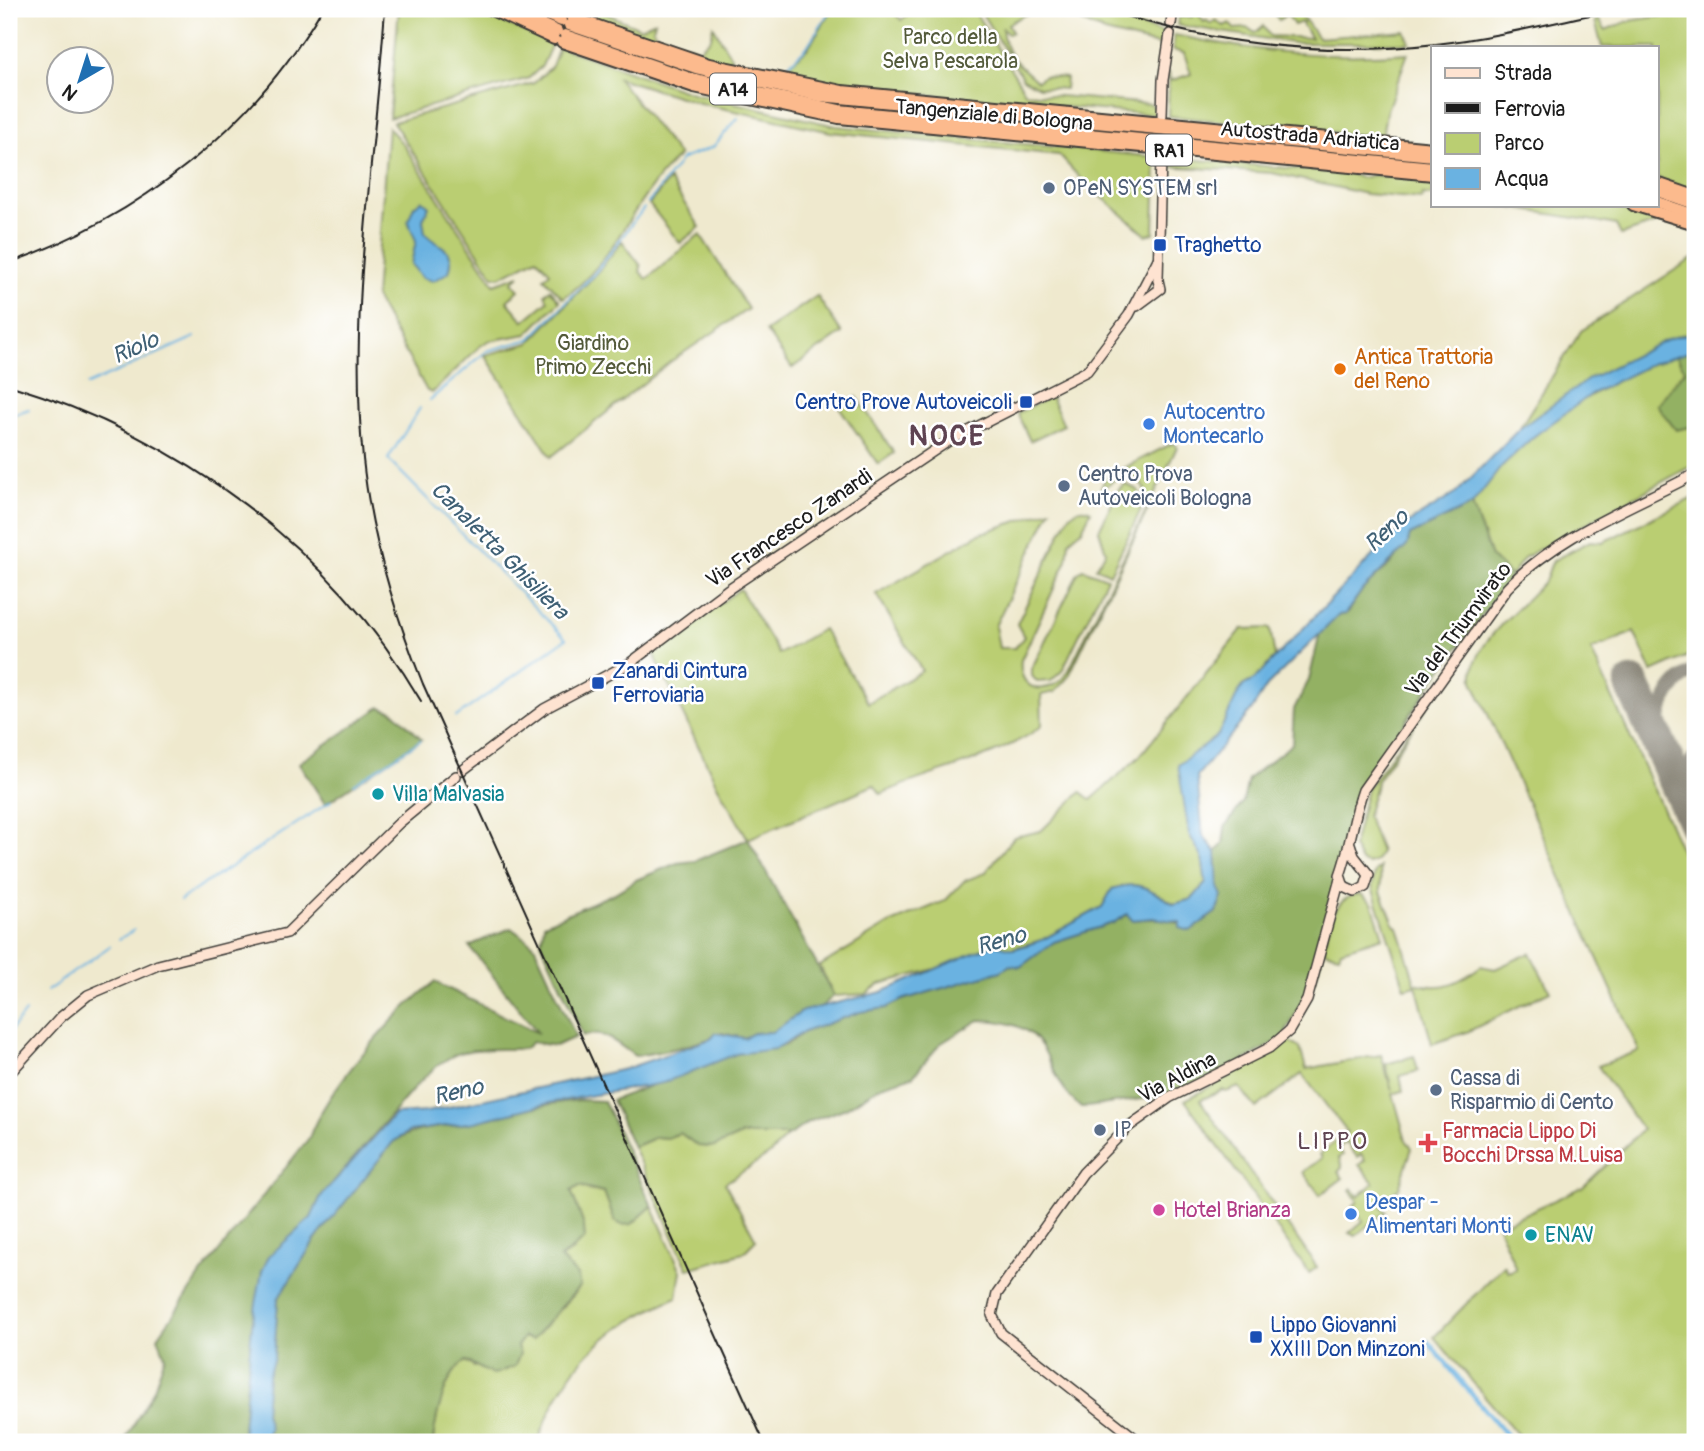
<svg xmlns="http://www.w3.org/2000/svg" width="1704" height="1451" viewBox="0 0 1704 1451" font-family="Pangolin,sans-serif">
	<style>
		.green { fill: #bace72; stroke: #6b7547; stroke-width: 2 }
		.forest { fill: #93b164; stroke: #586640; stroke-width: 2 }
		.water { fill: #6ab2e1; stroke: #43677e; stroke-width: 2 }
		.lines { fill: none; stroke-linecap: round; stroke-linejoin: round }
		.stream { stroke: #6ab2e1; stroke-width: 2 }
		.canal { stroke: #6ab2e1; stroke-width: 5 }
		.taxiway { stroke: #868275; stroke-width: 14 }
		.runway { stroke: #868275; stroke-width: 35 }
		.secondary-casing { stroke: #3c3b37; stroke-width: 12 }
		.highway-casing { stroke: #3c3b37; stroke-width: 14 }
		.secondary { stroke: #fee3d1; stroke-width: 9 }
		.highway { stroke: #fcba8d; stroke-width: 10 }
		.rail { stroke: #1c1c1c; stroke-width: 2 }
		.service-dot { fill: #5c6f8a; stroke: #fff; stroke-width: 2.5 }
		.transit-dot { fill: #1a4fb4; stroke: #fff; stroke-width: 2.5 }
		.food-dot { fill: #e8710a; stroke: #fff; stroke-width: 2.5 }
		.shop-dot { fill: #3f7fe0; stroke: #fff; stroke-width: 2.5 }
		.culture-dot { fill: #0f9aa8; stroke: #fff; stroke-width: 2.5 }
		.health-dot { fill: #e0444e; stroke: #fff; stroke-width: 2.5 }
		.hotel-dot { fill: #d1479c; stroke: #fff; stroke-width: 2.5 }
		.labels { text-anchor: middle; stroke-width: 5; stroke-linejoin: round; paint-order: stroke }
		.shield { fill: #fff; stroke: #606060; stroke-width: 2 }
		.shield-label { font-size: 19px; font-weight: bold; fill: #1c1c1c }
		.park-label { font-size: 21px; fill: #535a3a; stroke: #fff }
		.street-label { font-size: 21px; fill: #1c1c1c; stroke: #fff }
		.service-label { font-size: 21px; fill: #4e5e75; stroke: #fff; text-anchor: start }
		.transit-label { font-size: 21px; fill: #164399; stroke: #fff; text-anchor: start }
		.food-label { font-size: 21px; fill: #c56008; stroke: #fff; text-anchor: start }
		.shop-label { font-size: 21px; fill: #366cbe; stroke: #fff; text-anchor: start }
		.culture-label { font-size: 21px; fill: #0d838f; stroke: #fff; text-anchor: start }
		.health-label { font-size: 21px; fill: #be3a42; stroke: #fff; text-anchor: start }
		.hotel-label { font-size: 21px; fill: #b23c85; stroke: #fff; text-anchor: start }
		.water-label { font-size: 23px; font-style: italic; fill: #3f6075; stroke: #fff }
		.quarter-label { font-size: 24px; letter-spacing: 2px; fill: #5e4352; stroke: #fff }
		.district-label { font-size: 28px; font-weight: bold; letter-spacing: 2px; fill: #5e4352; stroke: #fff }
	</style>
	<rect width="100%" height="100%" fill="#fff"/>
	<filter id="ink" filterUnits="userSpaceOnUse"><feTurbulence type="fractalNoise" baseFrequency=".0143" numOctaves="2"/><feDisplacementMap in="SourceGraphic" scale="14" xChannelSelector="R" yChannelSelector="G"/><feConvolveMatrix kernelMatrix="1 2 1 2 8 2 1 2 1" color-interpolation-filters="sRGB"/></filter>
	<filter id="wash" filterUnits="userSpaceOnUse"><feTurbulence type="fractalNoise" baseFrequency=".00686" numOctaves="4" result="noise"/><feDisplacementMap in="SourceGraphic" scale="28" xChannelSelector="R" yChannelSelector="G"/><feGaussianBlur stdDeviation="1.57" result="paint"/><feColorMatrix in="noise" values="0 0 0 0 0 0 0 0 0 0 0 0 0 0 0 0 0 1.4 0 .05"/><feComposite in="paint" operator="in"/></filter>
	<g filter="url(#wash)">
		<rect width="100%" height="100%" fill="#efe9ce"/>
		<g class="green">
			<path d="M399,9H474L552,44L542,66L529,78L389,118Z"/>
			<path d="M575,9H595L640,28L655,21L653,29L658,36L665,35L671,40L700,49L711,38L713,26L731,57L729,63L600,22L595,20L596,17L574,12Z"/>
			<path d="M833,9H892L901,20L915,9H973L1026,93L1150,104L1155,107L1156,115L885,91L779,73L807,49Z"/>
			<path d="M979,9H1035L1008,24L1012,32L1008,34L1002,28C1004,54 1017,64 1037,81L1044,76L1066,78L1065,89L1039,87L1023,79Z"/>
			<path d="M1053,9H1083L1165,33L1162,46L1105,32Z"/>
			<path d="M1195,9L1204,22L1207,20L1210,24L1216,20L1224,26L1230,23L1234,29L1248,28L1255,33L1263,26L1270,36L1311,38L1302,24L1304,21L1294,25L1287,14L1279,20L1273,12L1284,9L1289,13L1298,10L1318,38L1405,31L1410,43H1293L1177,25L1179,17H1192Z"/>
			<path d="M1695,11V191L1657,178V47H1602L1595,21L1599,20L1605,30L1629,21Z"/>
			<path d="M1174,35C1252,51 1328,60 1408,53L1386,113L1382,137L1168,116L1169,72L1170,81L1191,74L1184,53L1173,50Z"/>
			<path d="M559,47L692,93L836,126L1156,157L1154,233L1146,235L1079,177L1059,155L831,132L703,104L618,78L679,156C634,196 614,265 563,298L544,278L550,272L537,258L500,277L493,276L393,122L534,83L552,66Z"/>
			<path d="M388,127L403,144L494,284L520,275L512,282L519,290L507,301L524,321L548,301L545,294L550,289L560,301L527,334L488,341L479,347L432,393L427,391L375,297Z"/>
			<path d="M1167,157L1350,174L1361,178L1374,175L1433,181V196L1422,195V199L1366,194L1272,173L1166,166Z"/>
			<path d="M669,180L700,227L680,243L649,204Z"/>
			<path d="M1492,205H1605L1663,221L1621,235L1616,225L1601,222Z"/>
			<path d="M700,234L748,309L670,362L551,457L485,355L529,343L598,272L622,241L641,266L640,272L647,279Z"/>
			<path d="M1695,257V332L1677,336L1519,429L1581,331Z"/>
			<path d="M817,296L842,333L792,368L766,331Z"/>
			<path d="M1675,355L1685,369L1657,405L1676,430L1695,426V464L1525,557L1511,576L1491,557L1472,505C1482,492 1490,478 1502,466C1550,417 1610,378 1675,355Z"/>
			<path d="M857,397L894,453L878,464L840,408Z"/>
			<path d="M1051,397L1064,425L1030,441L1017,413Z"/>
			<path d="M1173,443L1177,447L1069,676L1055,692L1041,695L1042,726C994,761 934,770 881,794L874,785L748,839L717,785L653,652L740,589L779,654L823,629L868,703L922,671L876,594L979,534L1051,510L995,626L999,648H1015L1024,637L1017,624L1068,518C1074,510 1082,506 1091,511L1082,530L1069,541L1067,560L1021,660C1017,695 1053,697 1069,670L1147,509L1146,492C1129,460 1108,481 1095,501L1106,477Z"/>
			<path d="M1125,484L1138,490L1142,500L1140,512L1110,574L1096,567L1106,552L1099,530L1119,489Z"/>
			<path d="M1695,497V653L1652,672L1634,632L1591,650L1695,881V1442H1524L1434,1337L1504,1265L1508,1272L1516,1269L1498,1226L1583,1187L1642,1130L1598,1066L1639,1051L1473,681C1469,643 1523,608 1545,580C1549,574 1549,566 1554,560L1590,541L1603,542Z"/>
			<path d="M1083,569L1107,578L1062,671L1051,681L1037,682L1032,676V668L1078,573Z"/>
			<path d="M1270,628L1275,657L1254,680L1244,685L1218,735L1179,765L1189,834L1202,857L1206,883L1192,899L1175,904C1151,890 1140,879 1112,889L1102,907L1042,940L880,984L866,994L834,996L820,966L889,924L945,901L964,881L985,873L1014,837L1041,831L1081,792L1091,800L1139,757L1242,629Z"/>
			<path d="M1436,693L1377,781L1367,816L1381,852L1376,861L1368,864L1361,862L1353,847L1367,789Z"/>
			<path d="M1380,867L1381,892L1394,924L1398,927L1415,983C1442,992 1460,982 1481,966L1495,969L1530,953L1550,991L1467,1032L1432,1044L1416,985L1405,988L1372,887L1375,872Z"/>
			<path d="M1361,894L1372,903L1383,937L1341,950L1339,955L1326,952L1324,948C1330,925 1333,896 1361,894Z"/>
			<path d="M1288,1041L1300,1048L1306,1069L1381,1055L1392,1091L1386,1064L1414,1056L1418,1071L1400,1076L1403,1091L1393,1094L1406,1140L1412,1148L1399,1188L1380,1204L1386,1212L1355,1236L1349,1233L1363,1221L1352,1207L1358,1201L1350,1190L1352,1188L1358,1196L1374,1183L1359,1165L1365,1160L1361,1154L1357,1157L1346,1142L1338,1148L1343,1155L1339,1158L1342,1168L1338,1172L1343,1178L1320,1195L1303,1172L1322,1158L1320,1154L1347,1132L1302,1074L1256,1108L1239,1087L1226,1092L1223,1090L1200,1100L1317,1267L1309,1273L1185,1100L1275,1052Z"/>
			<path d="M680,1133L698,1146L714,1147L741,1135H788L770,1154L725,1183L756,1240L743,1253L688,1269L633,1147L656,1137L667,1138Z"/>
			<path d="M580,1186L591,1191L604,1192L615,1221L632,1224L652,1206L681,1271L677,1297C600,1332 566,1362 538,1442H433C435,1419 445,1372 465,1361L474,1367L517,1346L524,1337L532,1340L580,1287L577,1275L560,1258L573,1251L584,1226L571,1191Z"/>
		</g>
		<g class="forest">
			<path d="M1695,350V426L1676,430L1657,405L1685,370L1675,355Z"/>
			<path d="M1472,505L1491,557L1511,576L1434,680L1359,791L1317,974L1283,1038L1188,1092L1081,1108C1037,1070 1060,1021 979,1020L940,1044L913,1076L881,1086L846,1108L808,1122L790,1135H741L714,1147L698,1146L680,1133L667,1138L656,1137L633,1147L612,1100L736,1054L786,1045L804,1032L860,1012L886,1008L902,1000L1001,971L1010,965L1020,967L1054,942L1113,923L1128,914L1132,920C1152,918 1174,916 1190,931L1216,912L1222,896L1218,887L1216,852L1223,844L1225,827L1243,802L1248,779L1292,744L1294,709L1309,680L1320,633L1339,615L1346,614L1363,589L1393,561L1410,535Z"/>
			<path d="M380,707L393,711L422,739L325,804L299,763Z"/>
			<path d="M748,839L834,996L817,1010L803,1011L772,1032L754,1033L744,1038L722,1033C700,1045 660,1052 635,1056C617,1044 606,1030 583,1036L541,942L544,924L615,893L636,880L677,863L695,861Z"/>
			<path d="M511,928L534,945L576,1037L555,1046L532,1042L524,1049C469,1050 456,1043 416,1086L321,1196L311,1218L270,1256L252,1325L242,1442H124L154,1389L165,1356L158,1337L202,1273L309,1138C326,1090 394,1013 435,982L538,1033L469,946Z"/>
			<path d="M581,1100L604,1101L652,1206L632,1224L622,1225L615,1221L604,1192L580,1186L571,1190L584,1226L585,1239L560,1258L577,1275L580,1286L532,1340L524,1337L517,1346L520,1354L515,1366L493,1375L466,1361C445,1372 435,1419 433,1442H264L269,1428L265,1413L268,1376L274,1357L278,1299L315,1240L393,1142C419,1125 448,1128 478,1121C512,1113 545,1103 581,1100Z"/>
		</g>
		<g class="water">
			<path d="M422,200L429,206L423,220L425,233C437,247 458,247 449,272L433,281L422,278L411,264L416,241L408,221L414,206Z"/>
			<path d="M1695,332V350L1653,363L1593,393L1533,437L1502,466L1472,505L1410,535L1407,546L1363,589L1345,614L1339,615L1267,686L1251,711L1197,776L1203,836L1216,852L1218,887L1222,896L1216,912L1190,931L1180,928V922L1154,918L1132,920L1127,914L1113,923L1054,942L1020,967L1010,965L1001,971L902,1000L886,1008L860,1012L804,1032L775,1049L736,1054L663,1083L549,1103L475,1122L410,1131L393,1142L315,1240L278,1299L274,1357L268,1376L265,1413L269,1428L264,1442H242L252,1325L262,1271L269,1256L311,1218L321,1196L395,1114L426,1112L625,1069L711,1039L716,1033L744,1038L754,1033L772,1032L803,1011L882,992L994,944L1014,949L1042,940L1102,907L1112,889C1140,879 1151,890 1174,904L1192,899L1206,883L1202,857L1189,834L1178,765L1218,735L1238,693L1244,685L1254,680L1380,548L1405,525L1456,493L1519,429L1590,378L1670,338Z"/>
		</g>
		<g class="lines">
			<g class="stream">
				<path d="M780,73L806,48L831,9"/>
				<path d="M648,203L682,159L713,147L738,118"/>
				<path d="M87,385L195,337"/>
				<path d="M430,400L487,351L530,339L594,274L644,208"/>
				<path d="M420,408L388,459L566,639L456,717"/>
				<path d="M9,416L29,409"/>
				<path d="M354,784L421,740"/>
				<path d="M180,900L331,801"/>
				<path d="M119,939L134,930"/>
				<path d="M47,991L110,946"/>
				<path d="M9,1033L25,1012"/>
			</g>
			<path class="canal" d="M1428,1342L1512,1442"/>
			<g class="taxiway">
				<path d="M1661,749C1655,717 1664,685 1695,671"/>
				<path d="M1683,796V774L1695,757"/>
			</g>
			<path class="runway" d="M1632,684L1695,824"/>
		</g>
	</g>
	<g filter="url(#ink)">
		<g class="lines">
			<defs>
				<g id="secondary">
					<path d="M1171,24L1173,9"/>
					<path d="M1162,115L1163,80L1170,34"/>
					<path d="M1158,280L1161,157"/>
					<path d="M1137,306L1160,289L1158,280"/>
					<path d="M463,770L544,709L630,663L727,590L947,442L1087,371L1129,315L1158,259"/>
					<path d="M1350,844L1354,856L1369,875L1365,887L1355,892L1344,887L1340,875C1350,848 1353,818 1363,790L1507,588C1557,535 1631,508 1695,474"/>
					<path d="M9,1074L61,1017L88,995L158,965L287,933L399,823L456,776"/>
					<path d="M1140,1442L1001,1333L992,1315L997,1294L1083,1173L1128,1127L1169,1098L1269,1048L1289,1031L1307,1000L1340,879"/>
				</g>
				<g id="highway">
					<path d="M489,9L554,39"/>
					<path d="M507,9L557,31"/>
					<path d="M532,9L561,21"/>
					<path d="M552,9L564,14"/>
					<path d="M572,17L709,64L842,91L1433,148"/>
					<path d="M569,25L696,68L820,96L1433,156"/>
					<path d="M565,35L690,78L839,110L1433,167"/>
					<path d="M562,42L694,87L839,118L1433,175"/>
					<path d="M1657,183L1695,196"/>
					<path d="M1657,191L1695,204"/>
					<path d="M1657,202L1695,215"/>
					<path d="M1633,205L1695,224"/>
				</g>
			</defs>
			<use href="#secondary" class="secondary-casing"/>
			<use href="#highway" class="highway-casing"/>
			<use href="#secondary" class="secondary"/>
			<use href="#highway" class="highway"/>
			<g class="rail">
				<path d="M385,9C375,157 348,311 363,459C371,537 394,612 423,684L764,1442"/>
				<path d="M1103,9C1210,44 1324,57 1436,44C1498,37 1559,21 1619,9"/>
				<path d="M9,263C139,217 252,129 322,9"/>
				<path d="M9,385C179,437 330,546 421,701"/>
			</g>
		</g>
	</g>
	<g class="service-dot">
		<circle cx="1049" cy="188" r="7"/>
		<circle cx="1064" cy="486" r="7"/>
		<circle cx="1436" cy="1090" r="7"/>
		<circle cx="1100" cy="1130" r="7"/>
	</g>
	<g class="transit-dot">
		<rect x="1153" y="238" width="14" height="14" rx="3.5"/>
		<rect x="1019" y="395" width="14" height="14" rx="3.5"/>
		<rect x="591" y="676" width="14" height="14" rx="3.5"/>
		<rect x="1249" y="1330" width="14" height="14" rx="3.5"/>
	</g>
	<circle class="food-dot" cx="1340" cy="369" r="7"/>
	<g class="shop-dot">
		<circle cx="1149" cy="424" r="7"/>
		<circle cx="1351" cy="1214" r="7"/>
	</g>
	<g class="culture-dot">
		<circle cx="378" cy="794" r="7"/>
		<circle cx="1531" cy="1235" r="7"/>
	</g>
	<path class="health-dot" d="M1424.5 1132.5h7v7h7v7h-7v7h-7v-7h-7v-7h7z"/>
	<circle class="hotel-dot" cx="1159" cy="1210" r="7"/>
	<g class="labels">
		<g class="shield">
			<rect x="710" y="73.5" width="46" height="31" rx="5"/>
			<rect x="1146" y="134.5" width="46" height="31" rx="5"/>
		</g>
		<g class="shield-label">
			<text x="733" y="96">A14</text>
			<text x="1169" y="157">RA1</text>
		</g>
		<g class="park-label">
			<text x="950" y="44">Parco della<tspan x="950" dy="24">Selva Pescarola</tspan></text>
			<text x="593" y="350">Giardino<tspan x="593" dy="24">Primo Zecchi</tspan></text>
		</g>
		<g class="street-label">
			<text transform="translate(994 115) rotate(5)" y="7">Tangenziale di Bologna</text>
			<text transform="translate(1310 136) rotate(5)" y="7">Autostrada Adriatica</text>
			<text transform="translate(789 528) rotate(-34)" y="7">Via Francesco Zanardi</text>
			<text transform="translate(1458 629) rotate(-53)" y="7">Via del Triumvirato</text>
			<text transform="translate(1177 1077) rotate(-28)" y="7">Via Aldina</text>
		</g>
		<g class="service-label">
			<text x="1063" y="195">OPeN SYSTEM srl</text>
			<text x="1078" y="481">Centro Prova<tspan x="1078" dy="24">Autoveicoli Bologna</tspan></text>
			<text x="1450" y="1085">Cassa di<tspan x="1450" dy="24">Risparmio di Cento</tspan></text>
			<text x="1114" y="1137">IP</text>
		</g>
		<g class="transit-label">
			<text x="1174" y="252">Traghetto</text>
			<text x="1012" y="409" text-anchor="end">Centro Prove Autoveicoli</text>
			<text x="612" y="678">Zanardi Cintura<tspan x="612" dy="24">Ferroviaria</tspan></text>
			<text x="1270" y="1332">Lippo Giovanni<tspan x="1270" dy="24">XXIII Don Minzoni</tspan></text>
		</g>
		<g class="food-label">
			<text x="1354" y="364">Antica Trattoria<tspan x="1354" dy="24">del Reno</tspan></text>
		</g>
		<g class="shop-label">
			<text x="1163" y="419">Autocentro<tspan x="1163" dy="24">Montecarlo</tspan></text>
			<text x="1365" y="1209">Despar -<tspan x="1365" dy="24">Alimentari Monti</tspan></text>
		</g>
		<g class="culture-label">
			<text x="392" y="801">Villa Malvasia</text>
			<text x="1545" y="1242">ENAV</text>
		</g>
		<g class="health-label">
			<text x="1442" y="1138">Farmacia Lippo Di<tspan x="1442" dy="24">Bocchi Drssa M.Luisa</tspan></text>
		</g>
		<g class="hotel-label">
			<text x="1173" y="1217">Hotel Brianza</text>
		</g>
		<g class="water-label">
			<text transform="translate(135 347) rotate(-24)" y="8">Riolo</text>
			<text transform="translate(1386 530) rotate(-43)" y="8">Reno</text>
			<text transform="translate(500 550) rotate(45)" y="8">Canaletta Ghisiliera</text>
			<text transform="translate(1001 940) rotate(-16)" y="8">Reno</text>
			<text transform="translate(458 1091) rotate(-13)" y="8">Reno</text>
		</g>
		<g class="quarter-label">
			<text x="1333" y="1149">LIPPO</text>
		</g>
		<g class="district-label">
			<text x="947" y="445">NOCE</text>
		</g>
	</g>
	<rect width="1704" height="1451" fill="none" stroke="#fff" stroke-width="35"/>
	<rect x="1431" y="46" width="228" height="161" fill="#ffffff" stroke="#a4a4a4" stroke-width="2"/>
	<rect x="1445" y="68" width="35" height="10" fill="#fee3d1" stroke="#a4a4a4" stroke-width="2"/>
	<text x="1494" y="80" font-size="21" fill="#1c1c1c">Strada</text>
	<rect x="1445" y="103" width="35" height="10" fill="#1c1c1c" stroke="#a4a4a4" stroke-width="2"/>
	<text x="1494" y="116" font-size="21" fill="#1c1c1c">Ferrovia</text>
	<rect x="1445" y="133" width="35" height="21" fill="#bace72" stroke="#a4a4a4" stroke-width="2"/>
	<text x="1494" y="150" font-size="21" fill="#1c1c1c">Parco</text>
	<rect x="1445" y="168" width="35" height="21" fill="#6ab2e1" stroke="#a4a4a4" stroke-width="2"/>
	<text x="1494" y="186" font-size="21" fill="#1c1c1c">Acqua</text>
	<g transform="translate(80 80) rotate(219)"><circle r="33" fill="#ffffff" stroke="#a4a4a4" stroke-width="2"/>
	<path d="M0-5L12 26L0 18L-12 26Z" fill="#1f6fb2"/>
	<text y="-10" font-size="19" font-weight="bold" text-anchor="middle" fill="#1c1c1c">N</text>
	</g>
</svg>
